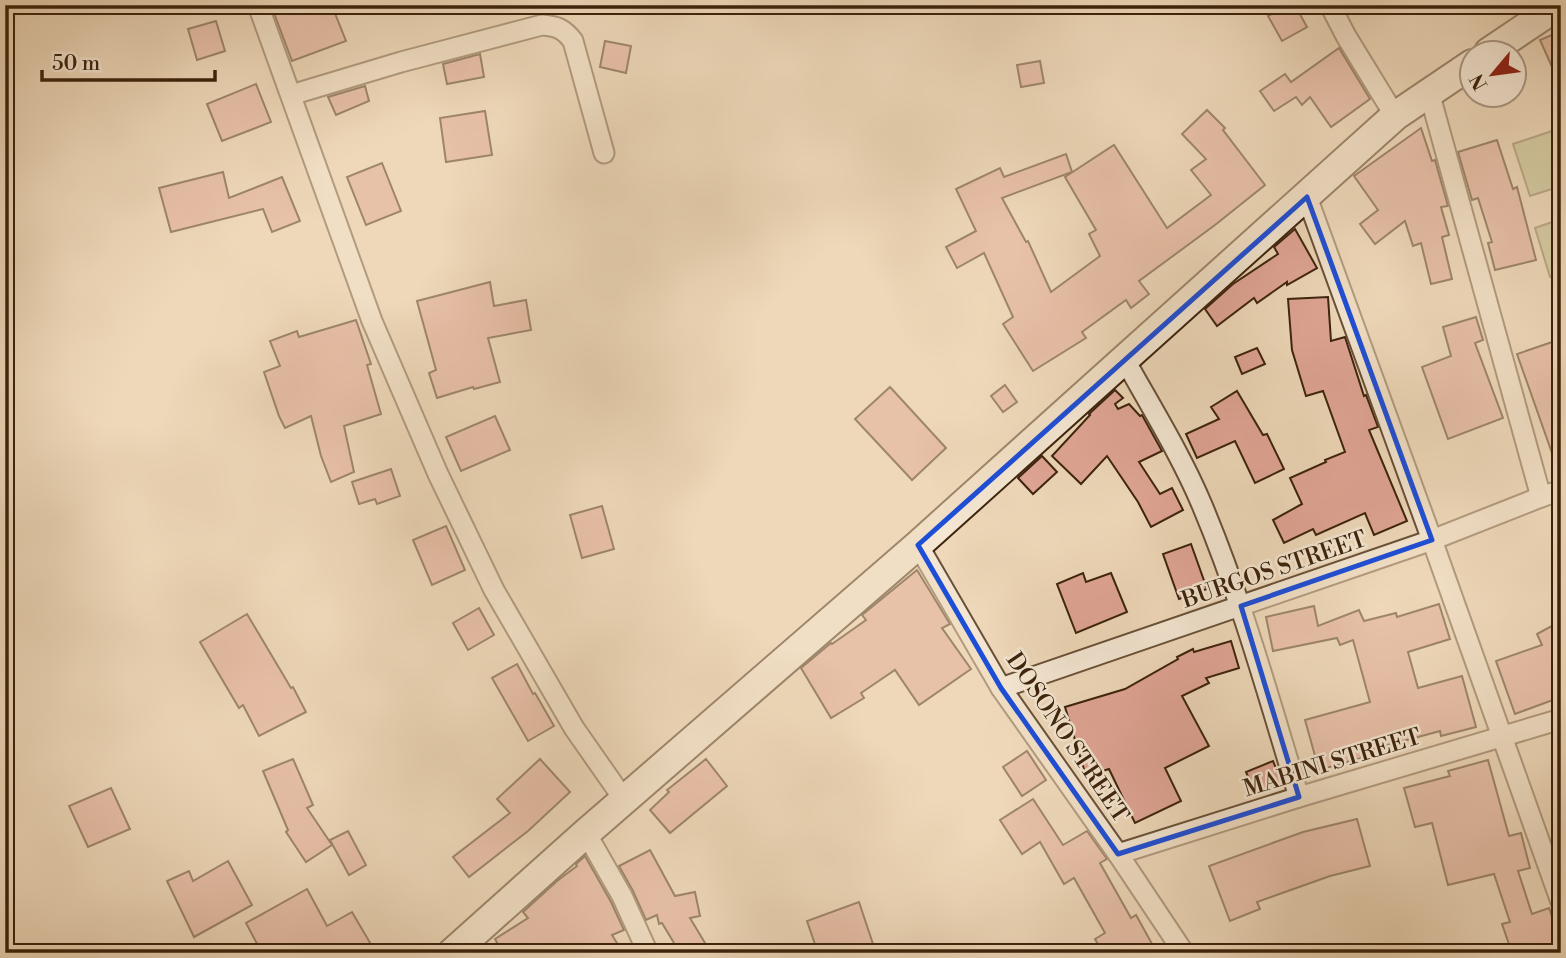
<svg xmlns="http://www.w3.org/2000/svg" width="1566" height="958" viewBox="0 0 1566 958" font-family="'Libre Bodoni',serif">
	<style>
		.green { fill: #bbbe8d; stroke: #7c704c; stroke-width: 2 }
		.building { fill: #e0a595; stroke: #3c230c; stroke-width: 2 }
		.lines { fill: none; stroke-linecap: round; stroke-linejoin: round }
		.minor-casing { stroke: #685037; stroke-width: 23 }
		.secondary-casing { stroke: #3c230c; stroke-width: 32 }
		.minor { stroke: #f4e6d2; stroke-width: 19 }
		.secondary { stroke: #f4e6d2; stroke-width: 28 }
		.marked { fill: none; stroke: #1d4ed8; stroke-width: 5; stroke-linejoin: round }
		.labels { text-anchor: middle; stroke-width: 5; stroke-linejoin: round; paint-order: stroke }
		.street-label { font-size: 23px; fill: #3c230c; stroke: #f4e6d2 }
	</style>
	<rect width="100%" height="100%" fill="#eed8b9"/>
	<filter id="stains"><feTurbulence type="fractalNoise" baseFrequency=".00286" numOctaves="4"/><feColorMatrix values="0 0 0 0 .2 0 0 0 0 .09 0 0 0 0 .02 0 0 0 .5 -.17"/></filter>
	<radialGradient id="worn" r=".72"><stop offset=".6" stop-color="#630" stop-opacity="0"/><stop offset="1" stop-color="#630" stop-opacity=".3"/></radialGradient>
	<g class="green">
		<path d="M1561,128V186L1530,196L1513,144Z"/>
		<path d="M1561,219V273L1550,277L1535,228Z"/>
	</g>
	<g class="building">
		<path d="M271,5H323L326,14L334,11L346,41L292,61Z"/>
		<path d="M1289,5H1295L1307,27L1282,41L1268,16Z"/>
		<path d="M216,21L225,51L197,60L188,29Z"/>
		<path d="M1561,31V87L1540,40Z"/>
		<path d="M605,41L631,46L626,73L600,67Z"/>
		<path d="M1339,48L1370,99L1331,127L1310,97L1302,105L1296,97L1274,111L1260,91L1285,74L1291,82Z"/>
		<path d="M480,54L484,77L447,84L443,64Z"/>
		<path d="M1040,61L1044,83L1021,87L1017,65Z"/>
		<path d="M256,84L271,122L222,141L207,104Z"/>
		<path d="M365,86L369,101L336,115L328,97Z"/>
		<path d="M1207,110L1225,128L1223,130L1265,185L1215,225L1139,281L1149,294L1131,308L1126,300L1082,332L1086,338L1033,371L1003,324L1013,317L984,253L957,268L946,247L976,231L956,189L1000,168L1004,177L1066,154L1072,172L1002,198L1026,242L1028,241L1051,292L1100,256L1089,234L1096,230L1065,177L1114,145L1167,228L1211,195L1191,170L1206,159L1182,134Z"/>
		<path d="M485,111L492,155L446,162L440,118Z"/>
		<path d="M1421,128L1432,161L1435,160L1448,206L1441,207L1449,235L1442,237L1452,279L1431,284L1421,243L1413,246L1405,221L1375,244L1360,224L1378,210L1354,176Z"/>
		<path d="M1497,140L1513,189L1517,187L1536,260L1495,270L1488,243L1492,242L1478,198L1472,200L1458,152Z"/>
		<path d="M382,163L401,211L366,225L347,177Z"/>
		<path d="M223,172L229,198L282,177L300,221L272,232L263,209L171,232L159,188Z"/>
		<path d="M1295,229L1317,268L1287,285V282L1257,303L1254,298L1217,326L1205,309L1233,284L1278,254L1274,247Z"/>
		<path d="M490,282L494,306L526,300L531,330L488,338L500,382L474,389L473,387L437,398L429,373L436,370L417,301Z"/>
		<path d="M1328,297L1331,341L1345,337L1364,396L1366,395L1378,427L1369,430L1407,521L1374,535L1365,513L1316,535L1313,529L1284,543L1273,520L1302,504L1290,478L1326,462L1325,460L1345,452L1323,391L1306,396L1292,350L1288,299Z"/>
		<path d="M1476,317L1483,340L1475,343L1503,418L1448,439L1422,367L1451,356L1443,327Z"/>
		<path d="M356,320L371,364L367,365L381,414L344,426L354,472L331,482L321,456L311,416L285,428L279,416L264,372L280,366L270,341L297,331L299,337Z"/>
		<path d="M1561,339V470H1558L1517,354Z"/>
		<path d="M1257,348L1265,364L1242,374L1235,357Z"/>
		<path d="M1005,385L1017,402L1003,412L991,396Z"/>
		<path d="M890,387L946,448L912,480L855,419Z"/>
		<path d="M1115,390L1123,398L1115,404L1118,409L1129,404L1140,416L1142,415L1162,451L1139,462L1160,494L1172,488L1183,510L1151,527L1138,502L1107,456L1081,484L1052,456L1090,415L1089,414Z"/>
		<path d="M1237,391L1263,435L1267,434L1284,469L1255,483L1235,441L1197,458L1186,434L1219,419L1211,407Z"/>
		<path d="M495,416L510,450L461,471L446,437Z"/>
		<path d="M1042,456L1057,472L1033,494L1018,478Z"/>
		<path d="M391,469L400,496L377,504L375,499L359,504L352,482Z"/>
		<path d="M602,506L614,549L582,558L570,515Z"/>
		<path d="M446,526L465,570L432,585L413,540Z"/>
		<path d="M1191,544L1207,589L1179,599L1163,554Z"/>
		<path d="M917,570L950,624L942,628L971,669L919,705L895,670L861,693L864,698L831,718L801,668L831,643L832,644L866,620L862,615Z"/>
		<path d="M1083,573L1086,582L1111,573L1127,612L1076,633L1057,584Z"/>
		<path d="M1439,604L1450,639L1408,652L1418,688L1462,676L1476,727L1441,736L1440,731L1363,752L1365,757L1319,770L1305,720L1370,702L1353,640L1340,645L1337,638L1273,651L1266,617L1314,606L1318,626L1359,610L1364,621L1396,613L1397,617Z"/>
		<path d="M479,608L494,635L468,650L453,623Z"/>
		<path d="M247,614L291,688L293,687L306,712L259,736L243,705L239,708L200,642Z"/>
		<path d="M1561,621V697L1515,714L1496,661L1542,645L1537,634Z"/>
		<path d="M1231,641L1239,668L1206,678L1209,683L1182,696L1209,746L1165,768L1181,801L1135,823L1109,769L1086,776L1065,707L1125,689L1178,659L1177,657L1193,649L1194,652Z"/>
		<path d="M517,664L533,694L535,693L554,726L528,741L492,678Z"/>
		<path d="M1027,751L1046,780L1022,796L1003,767Z"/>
		<path d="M293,759L313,805L307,808L332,845L306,862L286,832L288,830L263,771Z"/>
		<path d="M540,759L570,792L528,831L469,877L453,857L510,813L497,799Z"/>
		<path d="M706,759L727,786L670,833L650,810L669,792L667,790Z"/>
		<path d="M1488,760L1509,836L1521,833L1530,868L1518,871L1532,914L1549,908L1561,942V953H1512L1502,924L1510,922L1494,874L1448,885L1432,823L1415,827L1404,788L1450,776L1448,771Z"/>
		<path d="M1273,761L1282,783L1256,794L1246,772Z"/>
		<path d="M111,788L130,829L88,847L69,806Z"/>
		<path d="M1033,799L1063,845L1087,831L1107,859L1100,863L1131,918L1136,915L1157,953H1103L1095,939L1105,933L1074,878L1064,884L1040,842L1022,854L1000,820Z"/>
		<path d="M1357,819L1370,866L1330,876L1257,902L1260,909L1230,921L1209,866L1303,832Z"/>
		<path d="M348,831L366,865L349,875L330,840Z"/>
		<path d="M650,850L675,896L695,892L700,916L690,918L711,953H680L662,923L659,924L657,915L646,920L633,891L619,866Z"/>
		<path d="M585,856L611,902L624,930L612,935L623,953H503L495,939L528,918L523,912L557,881L577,866L576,864Z"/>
		<path d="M228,861L252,905L194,937L167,881L189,871L193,881Z"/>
		<path d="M307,889L327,926L352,912L376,953H262L246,923Z"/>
		<path d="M859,902L876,953H818L807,921Z"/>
	</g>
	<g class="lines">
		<defs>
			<g id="minor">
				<path d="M258,5L372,321L438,474L494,590L574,728L625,801"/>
				<path d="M1330,5L1346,36L1395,116"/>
				<path d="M1429,92L1541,497"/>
				<path d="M291,95L401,62L542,25C557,26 564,29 573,41L604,153"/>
				<path d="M1307,197L1432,540L1561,902"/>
				<path d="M1125,360C1151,407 1181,455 1202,505C1242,600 1269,699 1299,797"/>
				<path d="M918,545L1001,688L1118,854L1184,953"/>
				<path d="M1001,688L1432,540L1541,497L1561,490"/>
				<path d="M586,833L622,896L648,953"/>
				<path d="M1118,854L1299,797L1561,719"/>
			</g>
			<g id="secondary">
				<path d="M1489,52L1559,5"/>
				<path d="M452,953L586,833L918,545L1395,116L1472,64"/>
			</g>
		</defs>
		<use href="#minor" class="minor-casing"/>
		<use href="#secondary" class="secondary-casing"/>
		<use href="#minor" class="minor"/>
		<use href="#secondary" class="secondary"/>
	</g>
	<path d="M0 0H1566V958H0ZM1307,197L1432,540L1241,606L1299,797L1118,854L1001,688L918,545Z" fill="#eed8b9" fill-opacity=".55" fill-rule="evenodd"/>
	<path class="marked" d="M1307,197L1432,540L1241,606L1299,797L1118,854L1001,688L918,545Z"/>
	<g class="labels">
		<g class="street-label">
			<text transform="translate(1274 569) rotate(-19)" y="8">BURGOS STREET</text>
			<text transform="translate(1068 737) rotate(56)" y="8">DOSONO STREET</text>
			<text transform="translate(1332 762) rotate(-17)" y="8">MABINI STREET</text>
		</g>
	</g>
	<rect width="1566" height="958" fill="none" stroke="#eed8b9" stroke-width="28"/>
	<rect x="7" y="7" width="1552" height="944" fill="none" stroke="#3c230c" stroke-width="3.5"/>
	<rect x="14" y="14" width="1538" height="930" fill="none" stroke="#3c230c" stroke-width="2"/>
	<g transform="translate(1493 74) rotate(241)"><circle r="33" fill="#f4e6d2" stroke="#aa9883" stroke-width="2"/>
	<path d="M0-5L12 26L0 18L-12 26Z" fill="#8f2418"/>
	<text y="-10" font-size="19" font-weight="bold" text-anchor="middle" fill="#3c230c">N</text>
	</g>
	<path d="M42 70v10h173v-10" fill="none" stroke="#3c230c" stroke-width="3.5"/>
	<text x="52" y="70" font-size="21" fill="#3c230c" stroke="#f4e6d2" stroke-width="5" paint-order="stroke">50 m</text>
	<rect width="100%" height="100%" filter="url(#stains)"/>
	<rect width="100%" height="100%" fill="url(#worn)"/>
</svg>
